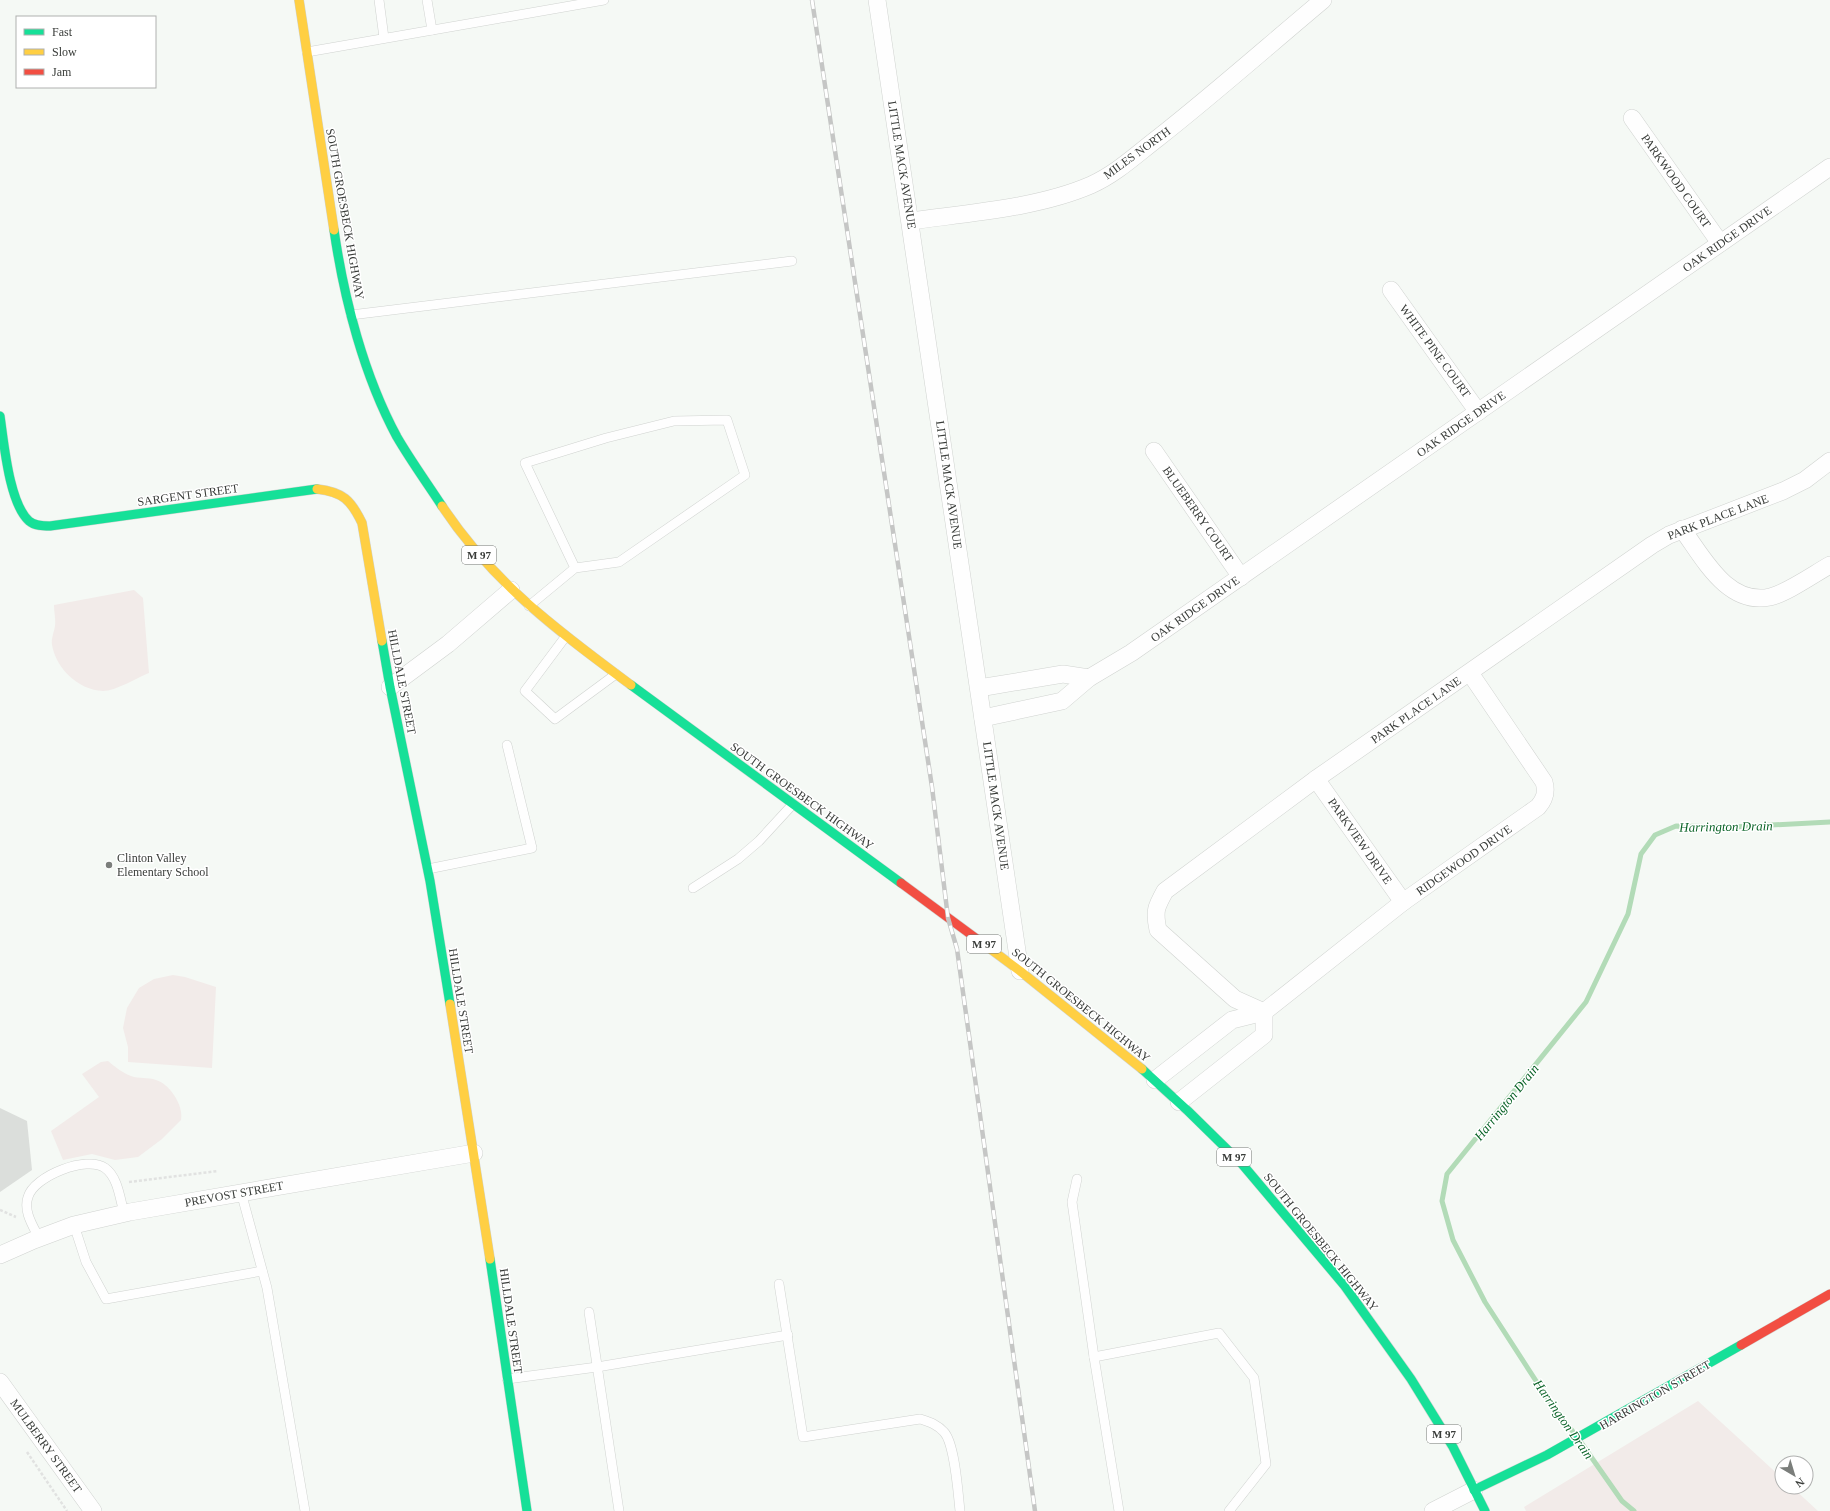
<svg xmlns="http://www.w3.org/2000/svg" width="1830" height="1511" viewBox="0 0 1830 1511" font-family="'Times New Roman',serif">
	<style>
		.green { fill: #f2ebe9 }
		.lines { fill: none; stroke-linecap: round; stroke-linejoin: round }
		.stream { stroke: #b2dbb7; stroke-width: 5 }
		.building { fill: #dbdedb }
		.lane-casing { stroke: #d0d3d0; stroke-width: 10 }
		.street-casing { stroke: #d0d3d0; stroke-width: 18 }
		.fast-casing { stroke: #d0d3d0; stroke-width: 10 }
		.slow-casing { stroke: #d0d3d0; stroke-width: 10 }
		.jam-casing { stroke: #d0d3d0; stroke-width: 10 }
		.path { stroke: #e1e2e1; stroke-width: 2.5; stroke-dasharray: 3 2; stroke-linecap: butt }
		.lane { stroke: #fefefe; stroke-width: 9 }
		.street { stroke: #fefefe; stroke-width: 17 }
		.fast { stroke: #16e098; stroke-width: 9 }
		.slow { stroke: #ffcf43; stroke-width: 9 }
		.jam { stroke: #f24e42; stroke-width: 9 }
		.rail-casing { stroke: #c5c6c5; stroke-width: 4.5 }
		.rail { stroke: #fff; stroke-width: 3; stroke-dasharray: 9; stroke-linecap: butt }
		.poi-dot { fill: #7b7e7b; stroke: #fff; stroke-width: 1.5 }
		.labels { text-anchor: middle; stroke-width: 3; stroke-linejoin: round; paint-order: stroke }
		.shield { fill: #fff; stroke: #747674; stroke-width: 1 }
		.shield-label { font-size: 11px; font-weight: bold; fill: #393c39 }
		.street-label { font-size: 12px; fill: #393c39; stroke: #fff }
		.poi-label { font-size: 12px; fill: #393c39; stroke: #fff; text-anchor: start }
		.water-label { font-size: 13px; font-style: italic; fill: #0a6327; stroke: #fff }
	</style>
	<rect width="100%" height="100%" fill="#f5f9f5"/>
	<g class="green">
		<path d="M134,590L143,598L149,673C136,678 116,691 103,691C78,690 56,668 52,645C51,639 54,632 55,626C56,620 54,612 54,605Z"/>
		<path d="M173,975L185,977L216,987L212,1068L128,1062V1047L123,1028L127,1008L139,988L154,979Z"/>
		<path d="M108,1061C115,1067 123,1073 131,1076C139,1079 148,1077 156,1080C170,1084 184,1106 181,1120L162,1139L138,1157L115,1160L92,1154L63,1160L51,1131L99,1097L82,1074L101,1062Z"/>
		<path d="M1698,1401L1782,1478V1487H1792L1818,1511H1526L1524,1507Z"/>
	</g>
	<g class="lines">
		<g class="stream">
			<path d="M1574,1433L1549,1401L1485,1302L1453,1240L1442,1201L1447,1174L1586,1002L1628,914L1641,854L1655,835L1676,826L1734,827L1830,822"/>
			<path d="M1580,1441L1622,1501L1634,1511"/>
		</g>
	</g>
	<path class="building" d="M0,1108L27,1121L32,1170L0,1192Z"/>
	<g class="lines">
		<defs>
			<g id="lane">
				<path d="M379,0L384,38"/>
				<path d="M427,0L432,30"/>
				<path d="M307,52L604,0"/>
				<path d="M351,315L792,261"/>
				<path d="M529,606L575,568L525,463L606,438L674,421L727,420L745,475L619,562L575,568"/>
				<path d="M566,636L525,691L555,719L616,674"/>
				<path d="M428,869L532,848L507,745"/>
				<path d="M693,888L738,859L759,841L793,804"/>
				<path d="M1077,1179L1072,1202L1094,1357"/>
				<path d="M241,1192L267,1288L305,1511"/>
				<path d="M74,1225L86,1262L106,1299L262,1271"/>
				<path d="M39,1238C33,1226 23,1211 28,1197C34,1176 87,1155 105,1168C118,1177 120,1199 124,1213"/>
				<path d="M779,1284L803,1437L920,1419C929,1422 937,1424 944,1432C955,1444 958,1493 960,1511"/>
				<path d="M589,1312L619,1511"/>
				<path d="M507,1379L597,1367L788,1335"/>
				<path d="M1119,1511L1094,1357L1219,1333L1254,1378L1266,1464L1229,1511"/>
			</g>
			<g id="street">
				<path d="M877,0L1020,971"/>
				<path d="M1632,118L1720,243"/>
				<path d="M911,221C968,213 1038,208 1091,185C1116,174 1137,154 1158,138C1214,94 1268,46 1323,0"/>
				<path d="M1391,290L1478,412"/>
				<path d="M1154,451L1241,577"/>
				<path d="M1682,529C1703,557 1727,606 1770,597C1787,593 1814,574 1830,565"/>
				<path d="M390,687L448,644L511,590"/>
				<path d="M979,688L1063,674L1089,678"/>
				<path d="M983,718L1062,701L1089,678L1131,653L1830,167"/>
				<path d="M1316,779L1403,902"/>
				<path d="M1264,1012L1235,999L1158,930C1154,911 1156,907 1165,891L1316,779L1652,545L1669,535L1783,491L1805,480L1830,461"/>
				<path d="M1155,1080L1232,1020L1264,1012L1403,902L1538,807C1545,799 1547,792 1544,782L1470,673"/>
				<path d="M1179,1102L1264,1035V1012"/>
				<path d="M0,1255L34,1240L74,1225L130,1212L474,1153"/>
				<path d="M0,1382L93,1511"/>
				<path d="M1433,1511L1474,1490"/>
			</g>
			<g id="fast">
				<path d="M334,230C344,299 364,376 397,437C411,461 427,483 442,506"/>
				<path d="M0,416C4,443 9,503 29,521C35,526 43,526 50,526L317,489"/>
				<path d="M382,641L390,687L430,881L450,1004"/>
				<path d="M631,685L901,883"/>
				<path d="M1142,1069L1188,1111L1242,1164L1344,1285L1411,1379L1453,1447L1485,1511"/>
				<path d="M490,1259L527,1511"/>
				<path d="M1474,1490L1547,1455L1741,1345"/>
			</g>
			<g id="slow">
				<path d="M299,0L334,230"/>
				<path d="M317,489C343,492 351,500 362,523L382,641"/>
				<path d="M442,506C493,583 558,631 631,685"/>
				<path d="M981,942L1020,971L1142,1069"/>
				<path d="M450,1004L490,1259"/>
			</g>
			<g id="jam">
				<path d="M901,883L981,942"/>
				<path d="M1741,1345L1830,1294"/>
			</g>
		</defs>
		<use href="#lane" class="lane-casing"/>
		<use href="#street" class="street-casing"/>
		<use href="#fast" class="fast-casing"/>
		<use href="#slow" class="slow-casing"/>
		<use href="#jam" class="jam-casing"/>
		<g class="path">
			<path d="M129,1182L218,1171"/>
			<path d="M0,1210L16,1217"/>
			<path d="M27,1452L67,1511"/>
		</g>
		<use href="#lane" class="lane"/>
		<use href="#street" class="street"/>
		<use href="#fast" class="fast"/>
		<use href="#slow" class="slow"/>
		<use href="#jam" class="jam"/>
		<defs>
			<path id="rail" d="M812,0L932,787L948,918L957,949L1035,1511"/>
		</defs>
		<use href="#rail" class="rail-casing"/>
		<use href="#rail" class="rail"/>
	</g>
	<circle class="poi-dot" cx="109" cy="865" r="4"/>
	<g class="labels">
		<g class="shield">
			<rect x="462" y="546" width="34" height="18" rx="3"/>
			<rect x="967" y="935" width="34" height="18" rx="3"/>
			<rect x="1217" y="1148" width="34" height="18" rx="3"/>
			<rect x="1427" y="1425" width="34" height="18" rx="3"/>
		</g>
		<g class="shield-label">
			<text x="479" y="559">M 97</text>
			<text x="984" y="948">M 97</text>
			<text x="1234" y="1161">M 97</text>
			<text x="1444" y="1438">M 97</text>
		</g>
		<g class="street-label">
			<text transform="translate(1137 153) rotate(-36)" y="4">MILES NORTH</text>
			<text transform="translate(902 165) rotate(81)" y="4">LITTLE MACK AVENUE</text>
			<text transform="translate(1676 181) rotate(55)" y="4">PARKWOOD COURT</text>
			<text transform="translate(345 214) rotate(80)" y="4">SOUTH GROESBECK HIGHWAY</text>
			<text transform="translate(1727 239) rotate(-35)" y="4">OAK RIDGE DRIVE</text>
			<text transform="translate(1435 351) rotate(54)" y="4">WHITE PINE COURT</text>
			<text transform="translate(1461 424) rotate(-35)" y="4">OAK RIDGE DRIVE</text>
			<text transform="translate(949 485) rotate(82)" y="4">LITTLE MACK AVENUE</text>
			<text transform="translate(188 495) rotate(-8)" y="4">SARGENT STREET</text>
			<text transform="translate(1198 514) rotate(55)" y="4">BLUEBERRY COURT</text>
			<text transform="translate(1718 517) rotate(-21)" y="4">PARK PLACE LANE</text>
			<text transform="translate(1195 609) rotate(-35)" y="4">OAK RIDGE DRIVE</text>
			<text transform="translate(402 682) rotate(79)" y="4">HILLDALE STREET</text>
			<text transform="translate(1416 710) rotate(-35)" y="4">PARK PLACE LANE</text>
			<text transform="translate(802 796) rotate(36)" y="4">SOUTH GROESBECK HIGHWAY</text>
			<text transform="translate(996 806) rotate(82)" y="4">LITTLE MACK AVENUE</text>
			<text transform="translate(1360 841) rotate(55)" y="4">PARKVIEW DRIVE</text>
			<text transform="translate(1464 860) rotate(-35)" y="4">RIDGEWOOD DRIVE</text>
			<text transform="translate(461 1001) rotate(81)" y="4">HILLDALE STREET</text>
			<text transform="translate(1081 1005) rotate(39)" y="4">SOUTH GROESBECK HIGHWAY</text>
			<text transform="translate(234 1194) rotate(-10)" y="4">PREVOST STREET</text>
			<text transform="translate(1321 1242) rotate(51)" y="4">SOUTH GROESBECK HIGHWAY</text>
			<text transform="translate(511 1321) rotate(82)" y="4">HILLDALE STREET</text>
			<text transform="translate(1655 1395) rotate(-30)" y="4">HARRINGTON STREET</text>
			<text transform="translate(46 1446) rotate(54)" y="4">MULBERRY STREET</text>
		</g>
		<g class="poi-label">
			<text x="117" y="862">Clinton Valley<tspan x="117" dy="14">Elementary School</tspan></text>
		</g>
		<g class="water-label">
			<text transform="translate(1726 826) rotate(-1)" y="5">Harrington Drain</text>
			<text transform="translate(1506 1102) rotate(-51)" y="5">Harrington Drain</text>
			<text transform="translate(1564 1419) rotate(55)" y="5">Harrington Drain</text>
		</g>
	</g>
	<rect x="16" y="16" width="140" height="72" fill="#ffffff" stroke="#b0b1b0"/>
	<rect x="24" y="29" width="20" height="6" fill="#16e098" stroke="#b0b1b0"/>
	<text x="52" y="36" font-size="12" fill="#393c39">Fast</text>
	<rect x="24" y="49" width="20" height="6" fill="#ffcf43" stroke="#b0b1b0"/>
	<text x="52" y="56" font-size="12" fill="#393c39">Slow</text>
	<rect x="24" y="69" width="20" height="6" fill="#f24e42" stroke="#b0b1b0"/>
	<text x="52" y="76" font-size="12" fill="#393c39">Jam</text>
	<g transform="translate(1794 1475) rotate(142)"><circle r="19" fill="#ffffff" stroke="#b0b1b0"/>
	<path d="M0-3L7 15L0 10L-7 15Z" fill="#7b7e7b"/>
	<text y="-6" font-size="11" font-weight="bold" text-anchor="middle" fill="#393c39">N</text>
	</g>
</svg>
